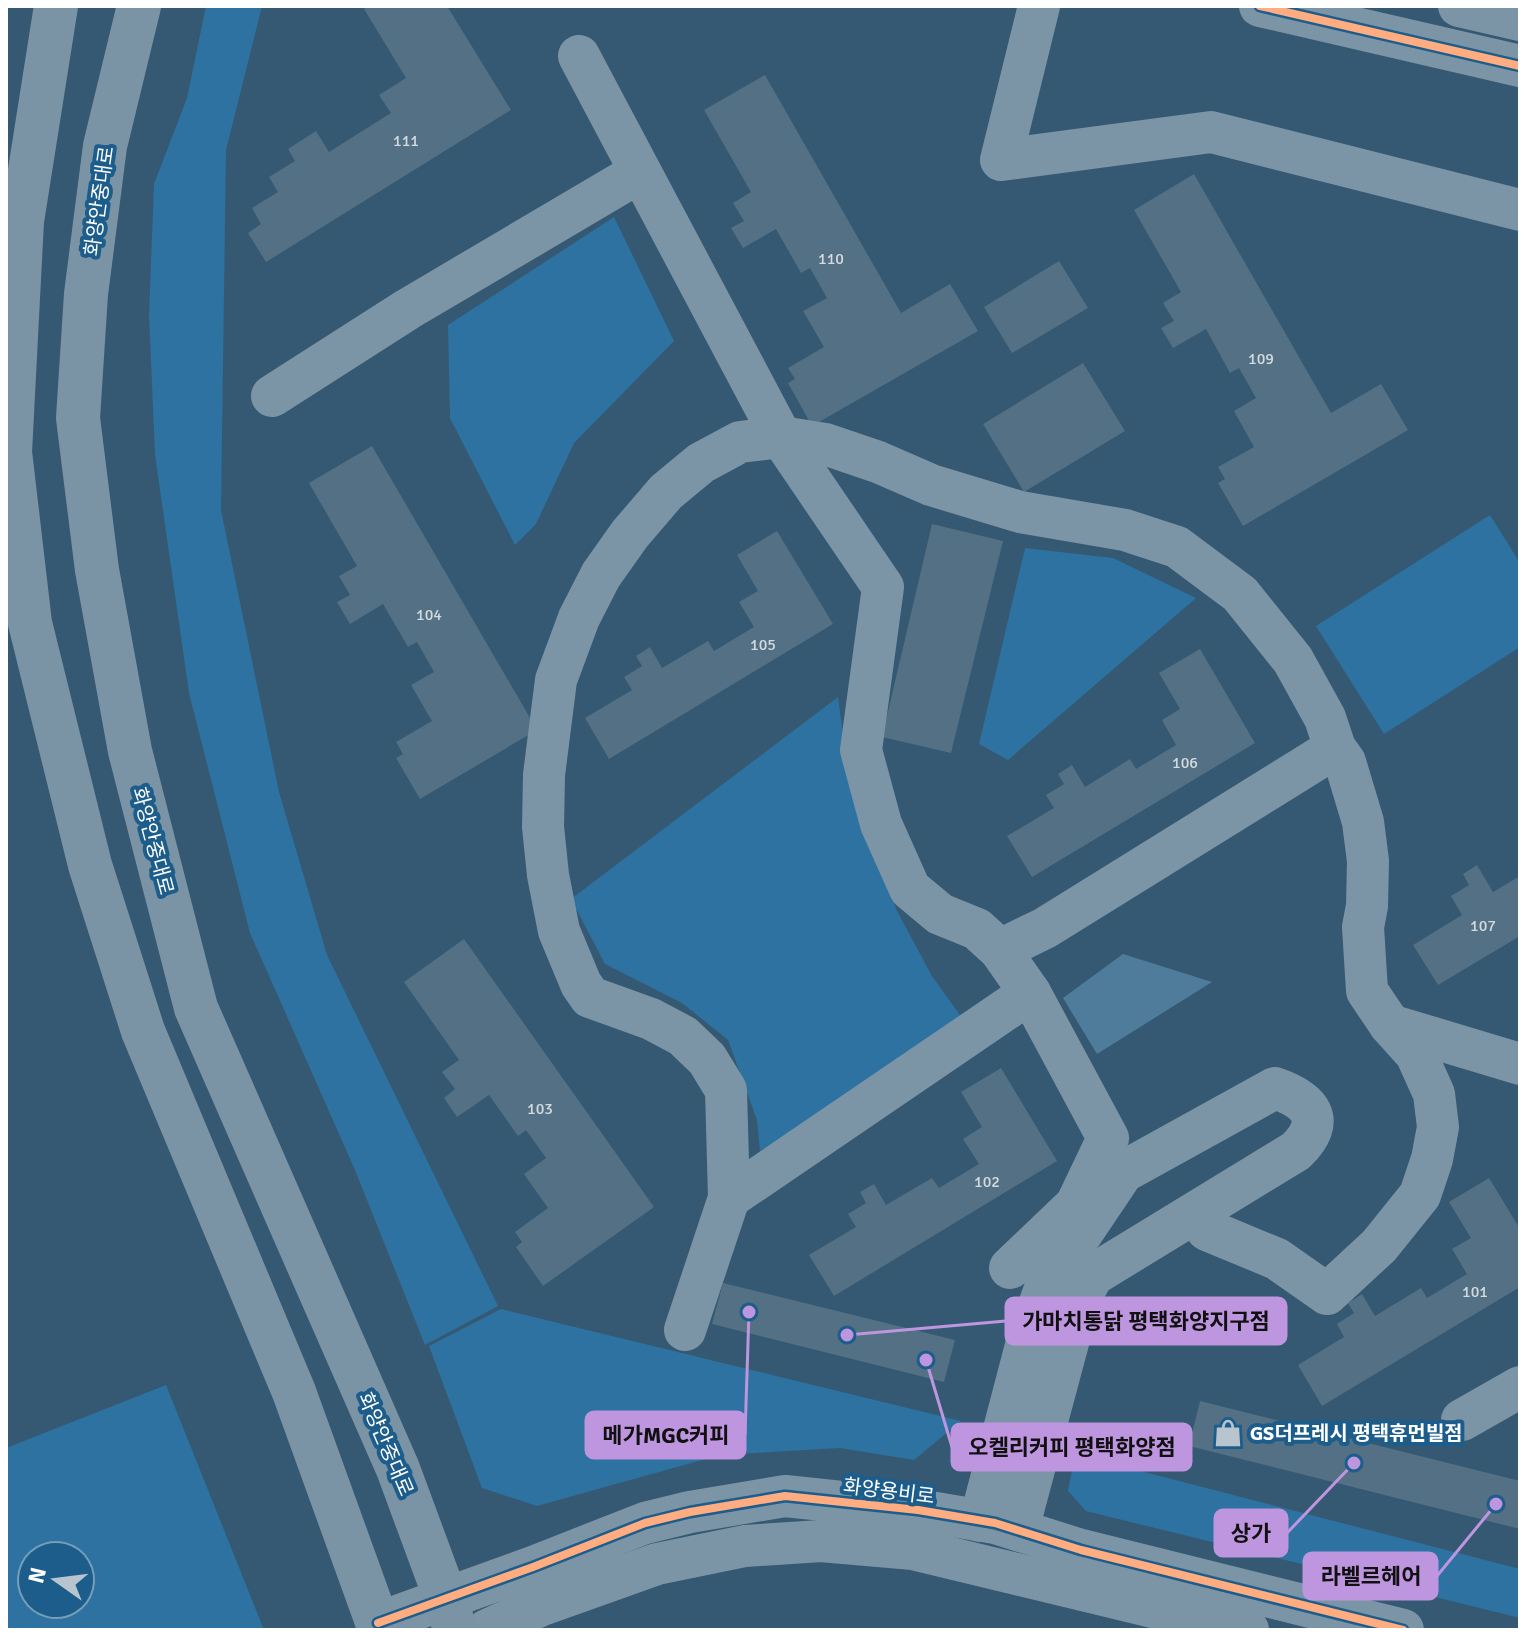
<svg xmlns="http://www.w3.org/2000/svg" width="1526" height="1636" viewBox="0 0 1526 1636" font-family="Signika,'Noto Sans KR',sans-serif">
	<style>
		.green { fill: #2d72a0; fill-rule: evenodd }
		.water { fill: #507c9c }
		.building { fill: #537084 }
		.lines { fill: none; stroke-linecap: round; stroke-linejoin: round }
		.minor { stroke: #7c95a6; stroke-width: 42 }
		.major { stroke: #7b94a5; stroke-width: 44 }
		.cycleway-casing { stroke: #1c5d8b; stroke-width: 13 }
		.cycleway { stroke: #ffac80; stroke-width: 8 }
		.labels { text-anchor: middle; stroke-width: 8; stroke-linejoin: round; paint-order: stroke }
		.number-label { font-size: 16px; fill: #d4dbe0 }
		.street-label { font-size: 20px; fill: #fff; stroke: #1c5d8b }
		.poi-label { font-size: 20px; font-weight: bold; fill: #fff; stroke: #1c5d8b; text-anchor: start }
		.leader { fill: none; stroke: #bd96df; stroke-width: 3 }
		.callout-dot { fill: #bd96df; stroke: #1c5d8b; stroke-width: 3 }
		.callout { fill: #bd96df; stroke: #bd96df; stroke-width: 3 }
		.callout-label { font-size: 22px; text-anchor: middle; font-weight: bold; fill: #111 }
	</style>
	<rect width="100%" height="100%" fill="#355972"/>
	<g class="green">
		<path d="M206,6H262L226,150L221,510L279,792L327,955L498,1306L425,1345L355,1170L250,933L189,693L155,455L149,314L154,184L187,98Z"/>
		<path d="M614,217L674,341L574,443L536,524L515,545L450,418L448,325Z"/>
		<path d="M1490,515L1520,563V647L1384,734L1316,626Z"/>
		<path d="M1025,548L1113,558L1196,598L1008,760L979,744Z"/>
		<path d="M838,697L849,778L897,911L932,976L962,1018L760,1151L757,1120L728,1040L682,1003L605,964L571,899Z"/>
		<path d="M501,1309L961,1421L914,1460L840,1448L720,1455L537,1506L482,1488L429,1346Z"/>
		<path d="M166,1385L264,1630H6V1448ZM80,1556V1604H32V1556Z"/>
		<path d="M1075,1454L1520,1569V1618L1086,1511L1068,1491Z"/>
	</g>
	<path class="water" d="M1123,954L1212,982L1097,1054L1063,998Z"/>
	<g class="building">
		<path d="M369,6H447L511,110L266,262L248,233L261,224L252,208L278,192L269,177L295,161L288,149L316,131L329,152L391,113L379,95L406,78L364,9Z"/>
		<path d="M765,75L901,313L950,284L978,331L812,426L788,383L795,379L788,368L824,347L803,311L827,298L810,268L801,273L776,229L743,248L731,228L744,221L733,203L751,192L704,110Z"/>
		<path d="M1194,174L1331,413L1381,384L1408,430L1243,526L1218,483L1225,479L1218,467L1254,447L1234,411L1256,398L1239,368L1230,373L1206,329L1173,348L1161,328L1174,321L1163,303L1181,292L1134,210Z"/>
		<path d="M1059,261L1088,308L1012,353L984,307Z"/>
		<path d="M1083,363L1125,431L1024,492L983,424Z"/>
		<path d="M372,446L537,730L420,799L396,758L403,754L396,742L432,721L411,685L434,672L417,642L408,647L383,604L350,624L337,602L350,595L339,576L357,566L309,483Z"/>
		<path d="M932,524L1003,541L951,753L882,737Z"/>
		<path d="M777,531L833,624L609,759L585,718L632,690L624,677L642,666L636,656L650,647L662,668L708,641L714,651L754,627L739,602L758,591L737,555Z"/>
		<path d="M1200,649L1255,743L1032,877L1007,836L1054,808L1046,795L1064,784L1058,774L1072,765L1085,787L1130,759L1136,769L1176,745L1162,720L1180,709L1159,673Z"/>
		<path d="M1477,865L1493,892L1520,876V936L1438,985L1413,945L1462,915L1451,896L1469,885L1463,874Z"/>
		<path d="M464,939L654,1207L543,1286L516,1247L522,1242L515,1232L548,1208L524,1174L546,1158L526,1130L518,1136L489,1095L457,1117L444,1098L455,1089L442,1072L459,1060L404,982Z"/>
		<path d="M1001,1068L1057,1161L834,1296L809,1255L856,1227L848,1214L866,1203L860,1192L874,1184L886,1205L932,1178L939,1188L979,1164L963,1139L982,1127L961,1092Z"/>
		<path d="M1489,1178L1520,1229V1287L1322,1406L1298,1365L1344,1337L1337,1324L1354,1313L1348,1303L1362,1294L1375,1316L1421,1288L1427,1298L1467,1274L1452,1249L1471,1238L1449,1202Z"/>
		<path d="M723,1283L955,1340L944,1382L712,1324Z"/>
		<path d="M1200,1401L1520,1481V1529L1189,1446Z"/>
	</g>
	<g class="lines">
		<g class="minor">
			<path d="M1039,6L1001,160L1211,132L1520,210"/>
			<path d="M1260,6L1520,66"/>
			<path d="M1459,6L1520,20"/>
			<path d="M579,56L781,437L883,587L861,750L881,824L910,889L940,914L977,929L1000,950L1030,993L1108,1138L1076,1205L1010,1268"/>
			<path d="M272,396L408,309L640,172"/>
			<path d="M1000,950L1045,928L1335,748"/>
			<path d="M1390,1025L1520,1064"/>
			<path d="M729,1198L1030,993"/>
			<path d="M685,1330L729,1198L726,1090L707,1059L683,1036L651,1019L590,997L581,984L559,931L548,875L543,827L544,775L556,680L579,618L601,575L630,534L666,492L701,463L740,442L781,437L825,444L878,462L931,485L1020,512L1125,530L1177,547L1240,594L1293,660L1325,718L1335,748L1345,762L1363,822L1368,861L1367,906L1363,927L1367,991L1390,1025L1416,1054L1434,1094L1438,1127L1432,1159L1420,1195L1379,1246L1327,1294L1277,1259L1207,1230"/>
			<path d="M1462,1420L1520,1387"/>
			<path d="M980,1521L1029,1334L1049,1277L1059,1256L1082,1233L1123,1172L1275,1088C1310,1100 1328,1120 1296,1151L1093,1275L1080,1298L1018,1529"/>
			<path d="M378,1623L533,1567L645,1523L690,1512L785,1496L918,1510L995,1523L1081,1550L1403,1630"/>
			<path d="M487,1630L542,1605L657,1564L745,1546L821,1541L913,1549L1248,1630"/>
		</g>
		<g class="major">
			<path d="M56,6L22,221L10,452L30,623L90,865L143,1031L294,1392L380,1630"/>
			<path d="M139,6L105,146L86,294L78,418L97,570L130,751L196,1008L398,1469L446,1599L455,1630"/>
		</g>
		<defs>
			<g id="cycleway">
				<path d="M1260,6L1520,66"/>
				<path d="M378,1623L533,1567L645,1523L690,1512L785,1496L918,1510L995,1523L1081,1550L1403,1630"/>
			</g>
		</defs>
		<use href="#cycleway" class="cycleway-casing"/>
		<use href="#cycleway" class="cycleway"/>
	</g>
	<defs>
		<symbol id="shop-bare" viewBox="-9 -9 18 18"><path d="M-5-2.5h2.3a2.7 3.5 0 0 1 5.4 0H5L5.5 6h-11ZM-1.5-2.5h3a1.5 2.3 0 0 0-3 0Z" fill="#b8c5ce" stroke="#1c5d8b" stroke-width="2.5" paint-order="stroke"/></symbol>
	</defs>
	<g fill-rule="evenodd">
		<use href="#shop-bare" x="1208" y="1413" width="40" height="40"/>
	</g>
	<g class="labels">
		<g class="number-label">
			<text x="406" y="146">111</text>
			<text x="831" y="264">110</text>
			<text x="1261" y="364">109</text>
			<text x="429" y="620">104</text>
			<text x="763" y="650">105</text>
			<text x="1185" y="768">106</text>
			<text x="1483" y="931">107</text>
			<text x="540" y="1114">103</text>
			<text x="987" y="1187">102</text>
			<text x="1475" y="1297">101</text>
		</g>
		<g class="street-label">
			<text transform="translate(99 201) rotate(-82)" y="7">화양안중대로</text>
			<text transform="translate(153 841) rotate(75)" y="7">화양안중대로</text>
			<text transform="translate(386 1444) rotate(67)" y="7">화양안중대로</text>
			<text transform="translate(889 1491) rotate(7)" y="7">화양용비로</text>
		</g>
		<g class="poi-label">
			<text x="1250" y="1440">GS더프레시 평택휴먼빌점</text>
		</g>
	</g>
	<path class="leader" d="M847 1335L1006 1321M749 1312L745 1435M926 1360L952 1447M1354 1463L1287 1533M1496 1504L1437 1576"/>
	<g class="callout-dot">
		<circle cx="847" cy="1335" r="8"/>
		<circle cx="749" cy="1312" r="8"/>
		<circle cx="926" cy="1360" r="8"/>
		<circle cx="1354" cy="1463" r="8"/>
		<circle cx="1496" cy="1504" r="8"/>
	</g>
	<g class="callout">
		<rect x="1006" y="1298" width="280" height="46" rx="8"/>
		<rect x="586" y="1412" width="159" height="46" rx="8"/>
		<rect x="952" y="1424" width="239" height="46" rx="8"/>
		<rect x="1215" y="1510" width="72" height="46" rx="8"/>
		<rect x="1304" y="1553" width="133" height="46" rx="8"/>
	</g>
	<g class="callout-label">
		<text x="1146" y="1329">가마치통닭 평택화양지구점</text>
		<text x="666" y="1443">메가MGC커피</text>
		<text x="1072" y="1455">오켈리커피 평택화양점</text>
		<text x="1251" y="1541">상가</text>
		<text x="1371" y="1584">라벨르헤어</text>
	</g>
	<rect width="1526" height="1636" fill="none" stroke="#ffffff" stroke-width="16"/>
	<g transform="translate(56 1580) rotate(284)"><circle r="38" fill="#1c5d8b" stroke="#779eb9" stroke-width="2"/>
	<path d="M0-6L14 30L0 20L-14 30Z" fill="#b8c5ce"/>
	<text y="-12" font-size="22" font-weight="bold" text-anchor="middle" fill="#ffffff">N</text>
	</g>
</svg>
